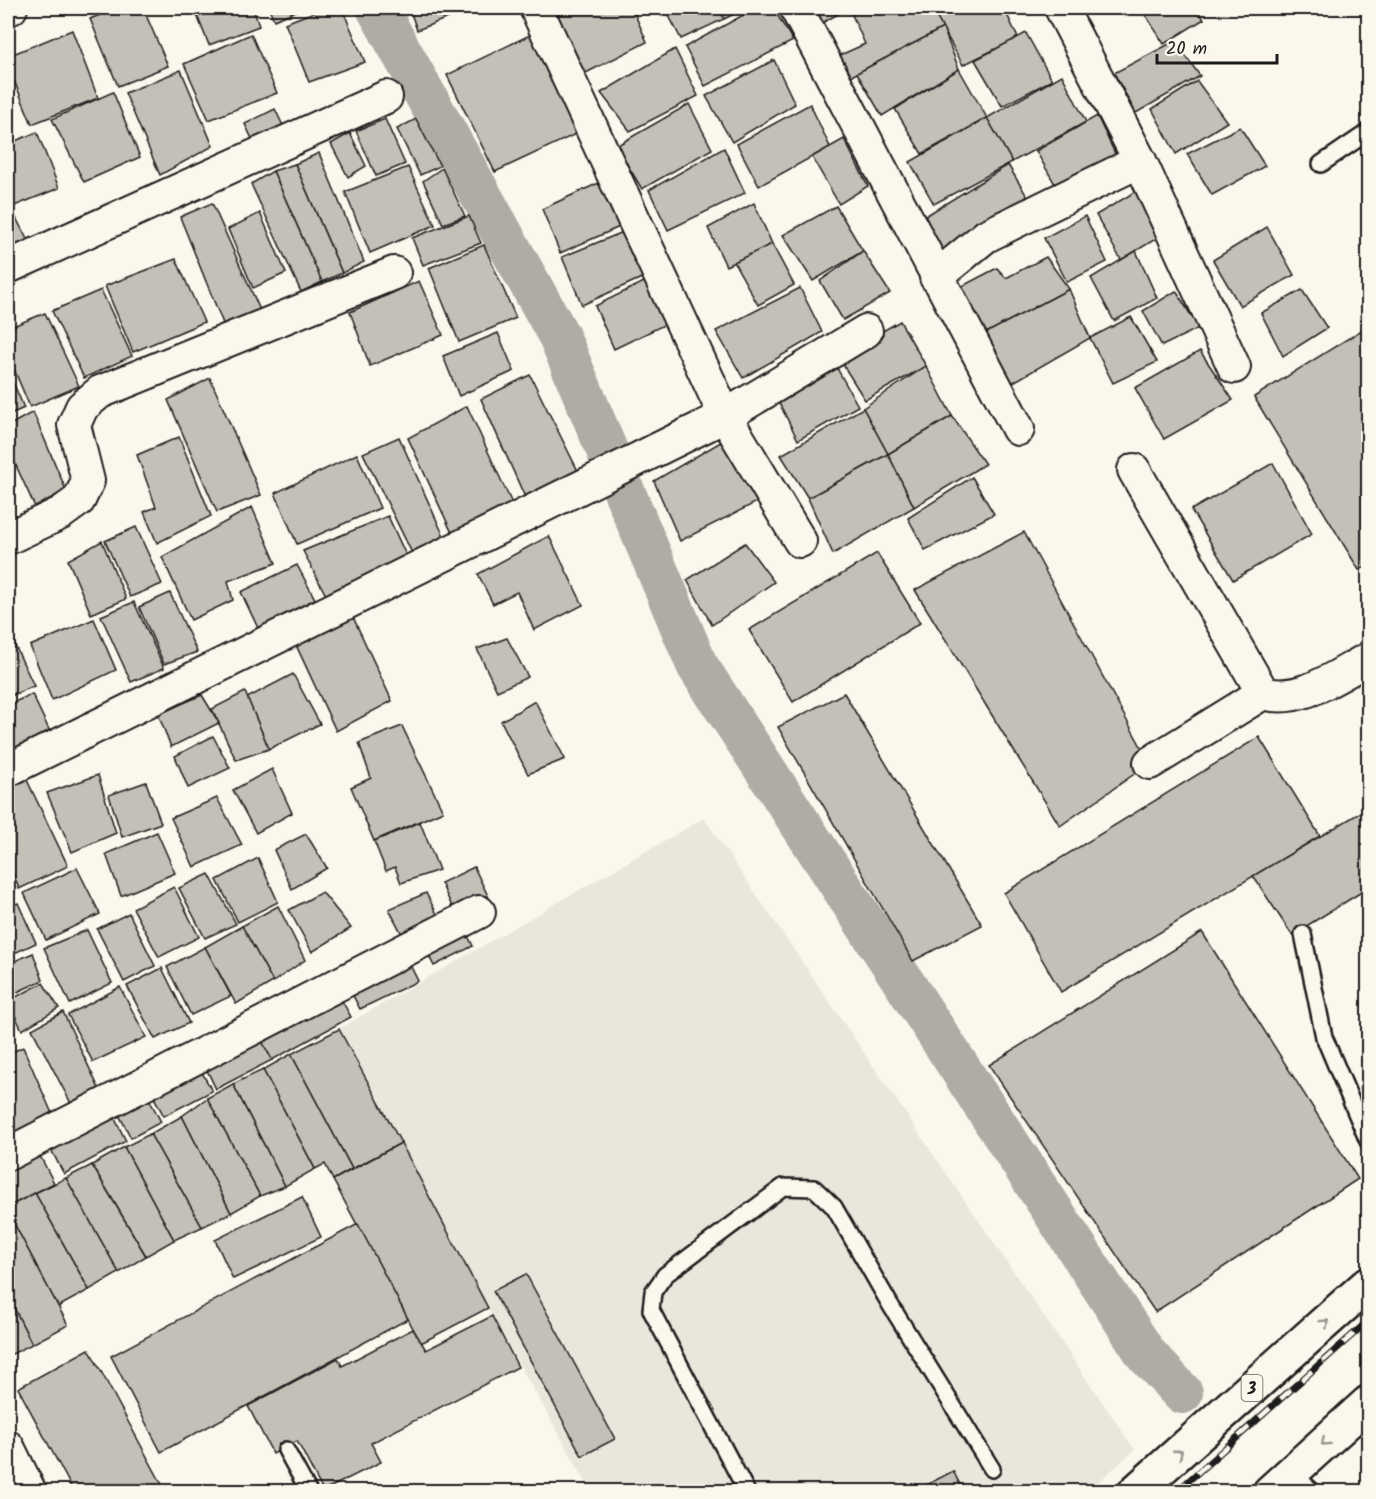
<svg xmlns="http://www.w3.org/2000/svg" width="1376" height="1499" viewBox="0 0 1376 1499" font-family="Kalam,sans-serif">
	<style>
		.built { fill: #eae6dc }
		.lines { fill: none; stroke-linecap: round; stroke-linejoin: round }
		.canal { stroke: #afaca5; stroke-width: 42 }
		.building { fill: #c3c0b8; stroke: #1c1c1c; stroke-width: 1.5 }
		.service-casing { stroke: #1c1c1c; stroke-width: 20 }
		.minor-casing { stroke: #1c1c1c; stroke-width: 36 }
		.trunk-casing { stroke: #1c1c1c; stroke-width: 38 }
		.service { stroke: #fbf7ec; stroke-width: 15 }
		.minor { stroke: #fbf7ec; stroke-width: 32 }
		.trunk { stroke: #fbf7ec; stroke-width: 33 }
		.rail-casing { stroke: #1c1c1c; stroke-width: 7 }
		.rail { stroke: #fbf7ec; stroke-width: 4.5; stroke-dasharray: 14; stroke-linecap: butt }
		.oneway { stroke: #97948e }
		.labels { text-anchor: middle; stroke-width: 6; stroke-linejoin: round; paint-order: stroke }
		.shield { fill: #fbf7ec; stroke: #5f5e5a; stroke-width: 1.5 }
		.shield-label { font-size: 16px; font-weight: bold; fill: #1c1c1c }
	</style>
	<rect width="100%" height="100%" fill="#fbf7ec"/>
	<filter id="ink" filterUnits="userSpaceOnUse"><feTurbulence type="fractalNoise" baseFrequency=".0167" numOctaves="2"/><feDisplacementMap in="SourceGraphic" scale="12" xChannelSelector="R" yChannelSelector="G"/><feConvolveMatrix kernelMatrix="1 2 1 2 8 2 1 2 1" color-interpolation-filters="sRGB"/></filter>
	<g filter="url(#ink)">
		<path class="built" d="M704,818L1135,1450L1088,1491H591L492,1316L339,1029Z"/>
		<g class="lines">
			<path class="canal" d="M377,8L559,336L697,665L1146,1354L1182,1393"/>
		</g>
		<g class="building">
			<path d="M117,8H143L168,66L118,86L90,19Z"/>
			<path d="M194,8H253L259,26L209,45Z"/>
			<path d="M269,8H297L298,10L274,20Z"/>
			<path d="M325,8H342L365,62L309,82L285,23Z"/>
			<path d="M409,8H474L417,30Z"/>
			<path d="M556,8H632L647,42L580,76L547,12Z"/>
			<path d="M665,8H719L724,19L681,39Z"/>
			<path d="M719,8H747L724,19Z"/>
			<path d="M756,8H773L793,41L705,86L685,47Z"/>
			<path d="M813,8H849L822,23Z"/>
			<path d="M849,8H931L943,28L840,82L829,60L865,44Z"/>
			<path d="M956,8H1004L1018,38L963,65L936,16Z"/>
			<path d="M1141,8H1196L1204,19L1164,44Z"/>
			<path d="M943,28L959,69L882,116L857,73Z"/>
			<path d="M72,30L98,98L32,124L8,66V56Z"/>
			<path d="M1026,33L1052,80L1002,106L975,60Z"/>
			<path d="M251,34L277,93L209,120L184,64Z"/>
			<path d="M532,34L578,133L495,172L447,75Z"/>
			<path d="M1175,41L1200,76L1136,113L1114,73Z"/>
			<path d="M675,49L698,96L630,131L601,93Z"/>
			<path d="M774,60L795,104L732,142L706,96Z"/>
			<path d="M959,69L987,118L922,154L895,109Z"/>
			<path d="M181,70L213,146L160,175L125,93Z"/>
			<path d="M1062,75L1086,122L1012,162L987,118Z"/>
			<path d="M1197,81L1227,122L1176,154L1152,109Z"/>
			<path d="M113,92L140,157L84,182L52,119Z"/>
			<path d="M689,104L712,149L642,189L616,146Z"/>
			<path d="M810,104L830,147L759,186L737,144Z"/>
			<path d="M275,109L289,138L258,151L245,124Z"/>
			<path d="M1097,116L1120,164L1059,191L1036,151Z"/>
			<path d="M987,118L1012,162L934,204L910,162Z"/>
			<path d="M385,119L405,164L376,176L356,131Z"/>
			<path d="M416,119L440,166L420,175L397,129Z"/>
			<path d="M1240,127L1265,166L1212,195L1187,154Z"/>
			<path d="M37,132L59,188L12,207L8,196V144Z"/>
			<path d="M350,133L366,166L348,177L331,144Z"/>
			<path d="M844,139L868,186L839,204L812,157Z"/>
			<path d="M724,148L745,193L668,230L649,190Z"/>
			<path d="M319,153L364,262L342,273L295,164Z"/>
			<path d="M295,164L342,273L322,282L273,171Z"/>
			<path d="M1008,165L1036,211L945,263L922,218Z"/>
			<path d="M408,167L435,225L370,253L345,192Z"/>
			<path d="M442,168L465,216L443,224L423,181Z"/>
			<path d="M273,171L322,282L301,292L251,184Z"/>
			<path d="M603,181L624,225L560,253L542,209Z"/>
			<path d="M1138,190L1159,237L1121,260L1096,215Z"/>
			<path d="M212,203L260,310L224,326L180,217Z"/>
			<path d="M754,203L772,244L726,266L708,228Z"/>
			<path d="M836,206L863,251L813,281L783,235Z"/>
			<path d="M11,208L33,251L8,262V209Z"/>
			<path d="M260,213L286,273L253,288L228,229Z"/>
			<path d="M469,216L481,243L423,265L412,238Z"/>
			<path d="M1085,216L1107,262L1067,282L1044,238Z"/>
			<path d="M1267,227L1294,275L1240,306L1213,260Z"/>
			<path d="M628,230L648,275L582,305L562,257Z"/>
			<path d="M772,244L794,285L758,305L734,262Z"/>
			<path d="M484,245L516,318L459,342L429,268Z"/>
			<path d="M863,251L890,293L843,320L820,281Z"/>
			<path d="M1136,251L1157,298L1114,321L1091,278Z"/>
			<path d="M1046,257L1069,289L971,341L949,293L997,268L1006,278Z"/>
			<path d="M176,259L204,322L133,352L105,286Z"/>
			<path d="M648,280L670,322L614,349L595,306Z"/>
			<path d="M419,281L443,335L370,366L350,312Z"/>
			<path d="M800,288L822,332L743,378L716,331Z"/>
			<path d="M1069,289L1090,338L1003,388L971,341Z"/>
			<path d="M101,290L132,356L84,378L52,311Z"/>
			<path d="M1302,290L1327,328L1283,356L1261,313Z"/>
			<path d="M1176,291L1199,328L1162,346L1143,311Z"/>
			<path d="M45,313L79,386L30,407L8,355V328Z"/>
			<path d="M1131,317L1157,362L1113,383L1090,338Z"/>
			<path d="M900,321L926,366L865,400L838,357Z"/>
			<path d="M1368,326V566L1359,570L1254,397Z"/>
			<path d="M498,333L514,371L459,396L443,356Z"/>
			<path d="M1200,351L1233,400L1164,439L1135,388Z"/>
			<path d="M833,361L858,406L798,440L775,395Z"/>
			<path d="M926,366L952,416L888,454L863,408Z"/>
			<path d="M8,370L24,408L8,415Z"/>
			<path d="M530,375L580,475L528,504L481,399Z"/>
			<path d="M210,378L261,495L217,512L168,400Z"/>
			<path d="M467,406L514,508L453,535L408,438Z"/>
			<path d="M863,408L888,454L808,498L781,455Z"/>
			<path d="M33,412L66,490L35,507L8,448V426Z"/>
			<path d="M952,416L985,464L914,507L888,454Z"/>
			<path d="M179,437L211,516L157,543L144,512L156,507L137,455Z"/>
			<path d="M399,437L446,541L413,555L363,453Z"/>
			<path d="M724,440L759,501L680,541L654,481Z"/>
			<path d="M357,454L380,508L297,544L275,493Z"/>
			<path d="M888,454L914,507L833,554L808,498Z"/>
			<path d="M1273,463L1312,534L1233,580L1191,510Z"/>
			<path d="M972,477L994,514L925,550L908,518Z"/>
			<path d="M252,507L276,563L228,581L233,600L191,620L162,557Z"/>
			<path d="M388,516L409,562L329,601L303,551Z"/>
			<path d="M136,527L162,584L130,597L105,541Z"/>
			<path d="M1024,532L1150,763L1060,826L915,590Z"/>
			<path d="M549,536L583,605L534,630L517,592L493,604L478,574Z"/>
			<path d="M102,541L126,599L91,614L68,560Z"/>
			<path d="M745,543L774,582L712,625L687,580Z"/>
			<path d="M877,553L920,623L793,702L749,630Z"/>
			<path d="M297,565L315,599L258,628L241,592Z"/>
			<path d="M170,593L197,652L164,664L139,607Z"/>
			<path d="M134,602L164,668L131,682L101,616Z"/>
			<path d="M353,617L392,701L336,731L296,645Z"/>
			<path d="M94,619L116,670L52,700L30,646Z"/>
			<path d="M10,635L34,686L8,697V636Z"/>
			<path d="M507,638L528,677L497,691L477,649Z"/>
			<path d="M293,674L320,724L269,749L247,698Z"/>
			<path d="M245,692L269,749L236,760L212,709Z"/>
			<path d="M844,693L982,925L913,961L778,727Z"/>
			<path d="M32,694L51,734L8,755V705Z"/>
			<path d="M202,695L219,723L171,747L158,714Z"/>
			<path d="M535,701L565,759L528,774L501,721Z"/>
			<path d="M402,726L443,811L374,841L351,787L371,778L359,743Z"/>
			<path d="M213,736L230,768L188,788L175,756Z"/>
			<path d="M1259,737L1320,836L1061,992L1004,893Z"/>
			<path d="M272,769L292,813L256,833L233,790Z"/>
			<path d="M98,775L116,833L72,852L47,793Z"/>
			<path d="M26,778L68,866L19,889L8,859V787Z"/>
			<path d="M146,782L161,823L122,837L109,795Z"/>
			<path d="M217,798L242,845L194,867L171,818Z"/>
			<path d="M1368,808V888L1292,935L1253,876Z"/>
			<path d="M420,822L439,870L401,883L395,867L386,871L374,841Z"/>
			<path d="M157,832L175,873L121,896L106,854Z"/>
			<path d="M306,834L327,868L292,889L274,850Z"/>
			<path d="M258,858L278,902L238,922L217,880Z"/>
			<path d="M474,867L489,898L457,917L441,883Z"/>
			<path d="M77,868L100,914L46,940L24,893Z"/>
			<path d="M8,871L15,892L8,896Z"/>
			<path d="M209,874L236,924L205,938L179,888Z"/>
			<path d="M174,887L199,937L159,957L133,908Z"/>
			<path d="M322,892L351,928L312,952L289,910Z"/>
			<path d="M426,893L439,918L404,938L389,909Z"/>
			<path d="M18,903L36,943L8,956V907Z"/>
			<path d="M278,906L305,960L273,982L242,926Z"/>
			<path d="M129,913L155,966L124,982L97,929Z"/>
			<path d="M242,926L273,982L236,1004L205,947Z"/>
			<path d="M464,928L473,946L434,966L425,948Z"/>
			<path d="M87,930L112,983L70,1004L44,948Z"/>
			<path d="M1202,932L1358,1179L1155,1312L989,1065Z"/>
			<path d="M205,947L231,996L191,1015L167,967Z"/>
			<path d="M33,953L43,980L13,994L8,980V964Z"/>
			<path d="M406,957L418,981L360,1009L348,986Z"/>
			<path d="M162,968L189,1023L155,1039L127,986Z"/>
			<path d="M43,983L59,1008L22,1030L8,1001Z"/>
			<path d="M120,987L146,1037L93,1062L68,1015Z"/>
			<path d="M337,992L351,1017L272,1060L258,1034Z"/>
			<path d="M63,1012L102,1095L75,1111L32,1029Z"/>
			<path d="M339,1029L401,1143L352,1169L291,1054Z"/>
			<path d="M258,1034L272,1060L216,1089L203,1062Z"/>
			<path d="M23,1047L54,1118L8,1138V1054Z"/>
			<path d="M291,1054L352,1169L333,1180L325,1164L315,1169L263,1070Z"/>
			<path d="M197,1063L212,1091L164,1116L149,1088Z"/>
			<path d="M263,1070L315,1169L285,1186L233,1084Z"/>
			<path d="M233,1084L285,1186L260,1196L207,1098Z"/>
			<path d="M145,1091L161,1122L131,1138L115,1107Z"/>
			<path d="M207,1098L260,1196L231,1213L182,1116Z"/>
			<path d="M110,1109L126,1141L64,1174L47,1142Z"/>
			<path d="M182,1116L231,1213L202,1227L150,1134Z"/>
			<path d="M150,1134L202,1227L174,1240L124,1147Z"/>
			<path d="M401,1143L488,1308L421,1343L333,1180Z"/>
			<path d="M124,1147L174,1240L146,1256L92,1165Z"/>
			<path d="M37,1150L54,1183L8,1207V1164Z"/>
			<path d="M92,1165L146,1256L119,1273L66,1178Z"/>
			<path d="M66,1178L119,1273L89,1290L35,1193Z"/>
			<path d="M35,1193L89,1290L58,1307L8,1212V1207Z"/>
			<path d="M302,1197L321,1237L233,1279L215,1240Z"/>
			<path d="M8,1212L68,1325L32,1344L8,1296Z"/>
			<path d="M358,1224L408,1319L161,1452L111,1356Z"/>
			<path d="M526,1274L615,1439L582,1456L493,1291Z"/>
			<path d="M8,1296L32,1344L8,1356Z"/>
			<path d="M492,1316L518,1367L371,1443L381,1462L323,1491L297,1441L273,1454L248,1406L338,1358L342,1366L413,1329L426,1350Z"/>
			<path d="M89,1349L166,1492H74L18,1388Z"/>
			<path d="M953,1471L964,1492H913Z"/>
		</g>
		<g class="lines">
			<defs>
				<g id="service">
					<path d="M1321,164L1368,132"/>
					<path d="M1303,934L1324,1037L1368,1141"/>
					<path d="M286,1450L309,1492"/>
					<path d="M1292,1472L1313,1492"/>
					<path d="M747,1492L651,1310L653,1292L665,1275L783,1187L814,1188L834,1207L891,1306L992,1469"/>
				</g>
				<g id="minor">
					<path d="M536,8L725,416L800,541"/>
					<path d="M796,8L1018,429"/>
					<path d="M1061,8L1140,161L1234,367"/>
					<path d="M8,9L11,8"/>
					<path d="M8,267L386,97"/>
					<path d="M936,277L986,236L1140,161"/>
					<path d="M1134,470L1263,693C1300,704 1336,676 1368,659"/>
					<path d="M8,538L61,513L79,500L88,481L74,425L82,407L100,392L394,273"/>
					<path d="M1150,763L1263,693"/>
					<path d="M8,770L725,416L866,331"/>
					<path d="M8,1154L479,912"/>
					<path d="M8,1447L30,1492"/>
				</g>
				<g id="trunk">
					<path d="M1135,1492L1368,1284"/>
					<path d="M1270,1492L1368,1403"/>
				</g>
			</defs>
			<use href="#service" class="service-casing"/>
			<use href="#minor" class="minor-casing"/>
			<use href="#trunk" class="trunk-casing"/>
			<use href="#service" class="service"/>
			<use href="#minor" class="minor"/>
			<use href="#trunk" class="trunk"/>
			<defs>
				<path id="rail" d="M1176,1492L1368,1321"/>
			</defs>
			<use href="#rail" class="rail-casing"/>
			<use href="#rail" class="rail"/>
		</g>
		<defs><path id="oneway-chevron" d="M-2-3.5L2.5 0L-2 3.5" fill="none" stroke-width="1.6" stroke-linecap="round" stroke-linejoin="round" transform="scale(1.5)"/></defs>
		<g class="oneway">
			<use href="#oneway-chevron" transform="translate(1325 1323) rotate(-42)"/>
			<use href="#oneway-chevron" transform="translate(1325 1442) rotate(138)"/>
			<use href="#oneway-chevron" transform="translate(1179 1453) rotate(-41)"/>
		</g>
	</g>
	<g class="labels">
		<rect class="shield" x="1241.5" y="1375" width="21" height="26" rx="4.5"/>
		<g class="shield-label">
			<text x="1252" y="1394">3</text>
		</g>
	</g>
	<rect width="1376" height="1499" fill="none" stroke="#fbf7ec" stroke-width="30"/>
	<rect x="15" y="15" width="1346" height="1469" fill="none" stroke="#1c1c1c" stroke-width="2" filter="url(#ink)"/>
	<path d="M1157 54v9h120v-9" fill="none" stroke="#1c1c1c" stroke-width="3"/>
	<text x="1166" y="54" font-size="18" fill="#1c1c1c" stroke="#fbf7ec" stroke-width="4.5" paint-order="stroke">20 m</text>
</svg>
